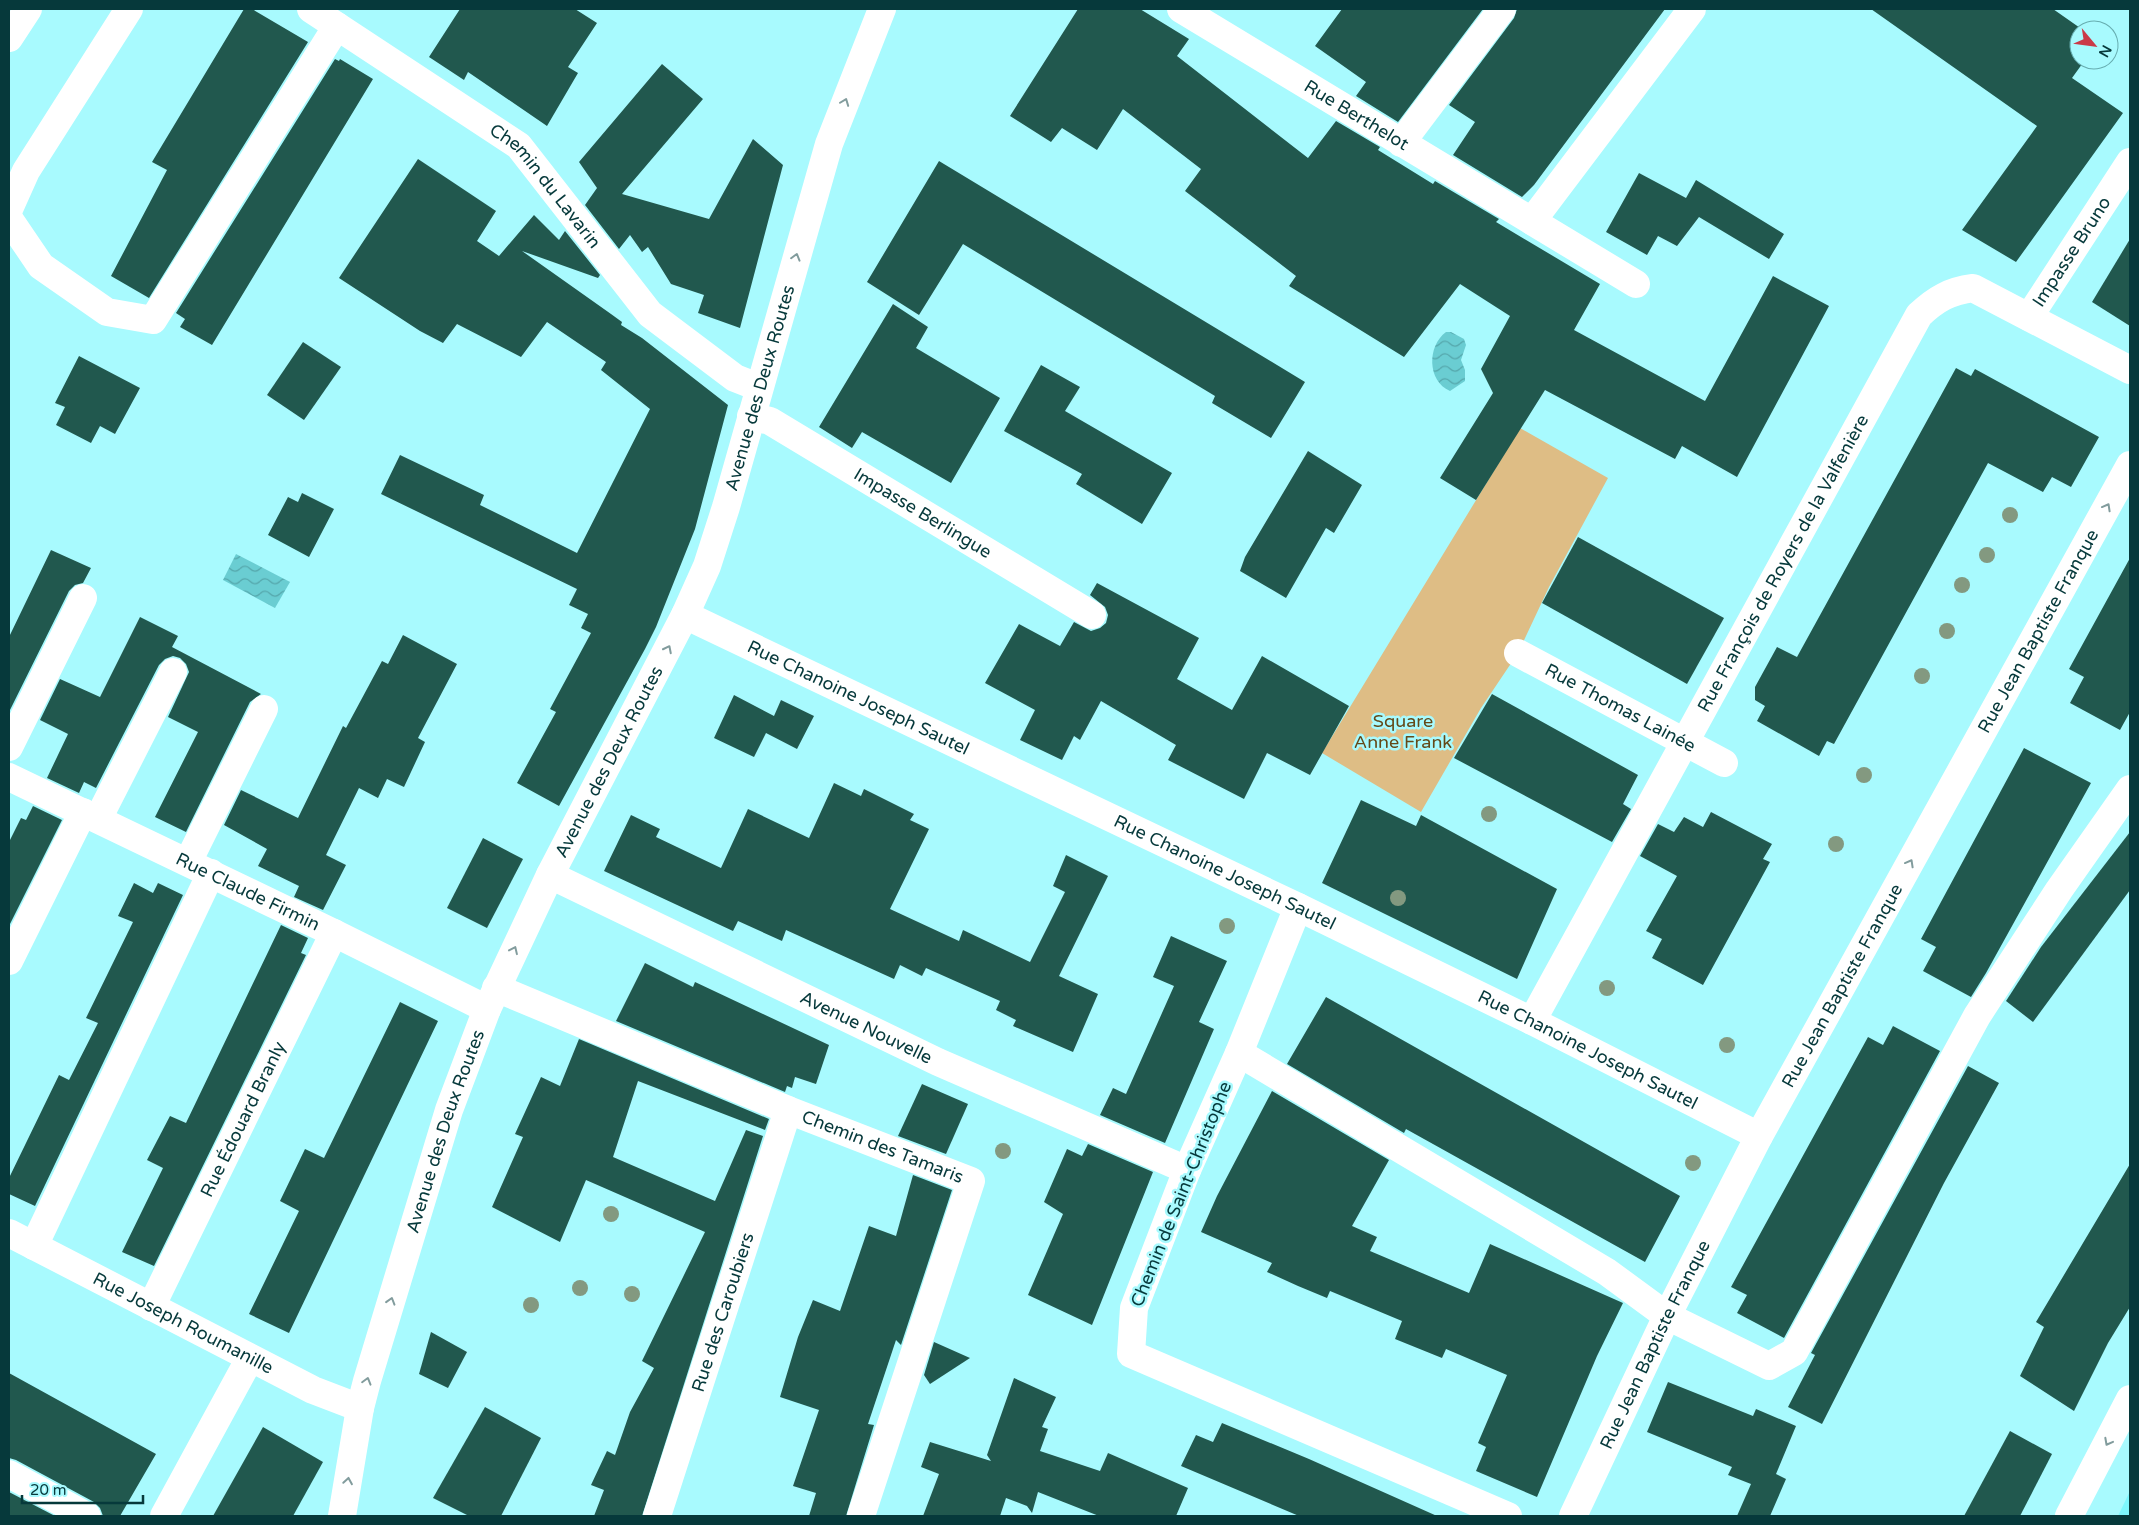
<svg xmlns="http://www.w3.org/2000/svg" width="2139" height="1525" viewBox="0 0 2139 1525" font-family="'Varela Round',sans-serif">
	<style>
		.built { fill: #7df7fd }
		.park { fill: #debd85 }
		.water { fill: url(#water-waves) }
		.building { fill: #21584e }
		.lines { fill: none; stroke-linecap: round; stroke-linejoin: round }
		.minor { stroke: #fff; stroke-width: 28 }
		.tree { fill: #839980 }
		.oneway { stroke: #829c9d }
		.labels { text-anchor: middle; stroke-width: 5; stroke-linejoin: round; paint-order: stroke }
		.street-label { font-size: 18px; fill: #06393b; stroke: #a8fafe }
		.park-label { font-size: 18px; fill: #644918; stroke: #a8fafe }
	</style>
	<defs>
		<pattern id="water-waves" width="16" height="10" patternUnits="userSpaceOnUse" patternTransform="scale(1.25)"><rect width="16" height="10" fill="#6acdd2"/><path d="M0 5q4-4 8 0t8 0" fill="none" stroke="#55a7ac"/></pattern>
	</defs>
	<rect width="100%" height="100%" fill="#a8fafe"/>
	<path class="built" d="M2130,1491V1516H2118Z"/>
	<path class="park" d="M1520,428L1608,478L1549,587L1518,653L1481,708L1421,812L1322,753Z"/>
	<g class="water">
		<path d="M1446,332H1451L1464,339L1466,345L1461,360L1465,370V381L1450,391C1427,381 1427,346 1446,332Z"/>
		<path d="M236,554L290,582L275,608L223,580Z"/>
	</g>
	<g class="building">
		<path d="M244,9H252L308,42L149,298L111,276L167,170L152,162Z"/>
		<path d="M460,9H575L597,23L568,67L578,73L547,126L468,72L464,80L429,57Z"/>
		<path d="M1078,9H1140L1189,39L1177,56L1308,158L1336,121L1380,147L1378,150L1433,184L1435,181L1499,219L1496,222L1600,284L1574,330L1705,401L1773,276L1829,306L1737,477L1682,446L1675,459L1545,390L1476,500L1440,478L1493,393L1481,369L1510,316L1460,284L1404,357L1289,286L1296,276L1185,191L1201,169L1123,109L1097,150L1062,128L1051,142L1010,116Z"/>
		<path d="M1342,9H1483L1398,122L1356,96L1366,82L1315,46Z"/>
		<path d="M1517,9H1665L1534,185L1522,197L1453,155L1475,122L1449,105L1514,18Z"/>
		<path d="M1871,9H2053L2083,30H2079V60H2085L2072,78L2123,113L2016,262L1962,230L2037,126Z"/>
		<path d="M335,59L339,61L340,59L373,79L212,345L180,327L185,319L176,313Z"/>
		<path d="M662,64L703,99L622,194L709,219L753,139L783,165L740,328L698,313L704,295L671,284L648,247L642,252L630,235L619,249L585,205L597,188L579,162Z"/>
		<path d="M418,159L496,211L477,241L499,256L534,215L559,240L565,231L600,275L598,278L522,251L611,314L622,322L621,325L642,338L728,405L695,529L656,627L645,649L559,806L517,783L556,712L550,709L591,633L581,628L588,614L569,605L577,589L381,494L400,455L484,495L480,505L577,553L650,409L601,370L606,362L547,322L521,357L457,324L443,343L420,331L339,278Z"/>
		<path d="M939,161L1305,382L1271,438L1212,403L1215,396L963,244L919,315L867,282Z"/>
		<path d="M1639,173L1686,198L1696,180L1784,234L1769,259L1699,217L1677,246L1658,236L1647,255L1606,232Z"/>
		<path d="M2130,239V326L2092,302Z"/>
		<path d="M893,304L928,327L916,348L1000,398L951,483L862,432L852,448L819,427Z"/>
		<path d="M303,342L341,367L304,420L267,395Z"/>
		<path d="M79,356L140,388L115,434L100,426L91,443L56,425L65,407L55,403Z"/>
		<path d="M1041,365L1080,387L1065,411L1172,473L1142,524L1076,484L1082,474L1004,431Z"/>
		<path d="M1956,368L1971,376L1975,369L2099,437L2071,487L2052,477L2043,492L1988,463L1834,744L1827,741L1819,756L1757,721L1765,706L1755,700V687L1777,647L1797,657Z"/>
		<path d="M1308,451L1362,485L1334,533L1326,528L1286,598L1240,571L1245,557Z"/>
		<path d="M302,493L334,509L309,557L268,535L288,497L298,502Z"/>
		<path d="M1578,537L1724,618L1687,684L1542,603Z"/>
		<path d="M51,550L91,568L83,583L75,585L69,591L9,712V637Z"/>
		<path d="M2130,558V712L2120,730L2070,703L2084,677L2069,669Z"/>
		<path d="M1097,583L1199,638L1177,679L1232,710L1262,656L1349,706L1310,775L1267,753L1244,799L1168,760L1176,745L1101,701L1080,740L1074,736L1062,760L1020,740L1035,710L985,683L1019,624L1060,646L1074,622L1091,631L1100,628L1106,623L1108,615L1105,607L1090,595Z"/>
		<path d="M140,617L178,636L172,647L261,694L250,702L186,832L155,817L198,732L168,717L189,672L186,664L180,658L173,656L165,659L159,665L96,788L84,782L79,793L47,778L68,734L40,720L60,679L100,697Z"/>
		<path d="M403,635L457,664L418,738L425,742L404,787L387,779L378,798L359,788L326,855L346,865L323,910L294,897L299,886L258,866L267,849L224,825L241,790L298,818L343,726L346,728L382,661L388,664Z"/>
		<path d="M1492,694L1638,775L1623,804L1631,809L1612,842L1454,758Z"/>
		<path d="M734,695L774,716L781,700L814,716L797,749L766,733L754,757L714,738Z"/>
		<path d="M2024,748L2091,783L1986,973L1971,997L1923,971L1936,947L1921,939Z"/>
		<path d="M834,783L861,796L864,789L914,814L910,820L929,829L890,909L959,941L963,930L1030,962L1065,892L1053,886L1066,855L1108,876L1059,976L1098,994L1073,1052L1013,1026L1016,1020L996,1010L1000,1001L926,968L922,976L900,965L894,979L786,930L782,941L738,921L733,931L604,871L631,815L660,829L656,837L721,868L748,809L809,838Z"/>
		<path d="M1361,800L1416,826L1421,815L1557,889L1517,979L1322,883Z"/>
		<path d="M33,806L62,820L9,926V842L21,818L26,820Z"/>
		<path d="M1711,812L1772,844L1763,859L1770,862L1703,985L1652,958L1662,939L1646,931L1677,876L1640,856L1658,824L1674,832L1684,817L1703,827Z"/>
		<path d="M2130,832V890L2033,1022L2006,1001L2041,947Z"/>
		<path d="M483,838L523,859L487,928L447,908Z"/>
		<path d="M134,883L153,893L158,883L183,895L35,1206L9,1194V1178L59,1075L69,1080L98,1023L86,1018L133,922L118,916Z"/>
		<path d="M281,925L308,938L301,953L306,955L154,1266L122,1252L163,1168L147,1160L170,1116L186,1123Z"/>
		<path d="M1171,936L1227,961L1199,1022L1214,1029L1165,1143L1100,1115L1113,1088L1126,1094L1174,986L1153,977Z"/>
		<path d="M645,963L693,987L695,982L829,1045L816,1084L795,1077L792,1088L787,1086L785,1092L616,1021Z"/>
		<path d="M1326,997L1680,1196L1645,1262L1406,1129L1404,1133L1287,1064Z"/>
		<path d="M400,1002L438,1021L289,1333L249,1314L299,1211L280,1201L305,1149L324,1158Z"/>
		<path d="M1893,1026L1940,1051L1784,1338L1737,1313L1747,1295L1731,1287L1868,1037L1883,1045Z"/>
		<path d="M579,1039L769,1119L765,1130L638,1081L613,1157L715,1201L746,1130L763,1136L642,1516H594L604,1490L591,1485L607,1451L615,1455L630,1412L654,1368L642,1361L705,1232L586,1180L560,1242L492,1207L523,1137L515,1134L541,1077L560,1086Z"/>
		<path d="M1968,1066L1999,1083L1944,1183L1822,1424L1788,1407L1815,1355L1811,1353Z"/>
		<path d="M922,1084L968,1104L946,1154L898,1136Z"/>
		<path d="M1272,1091L1389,1160L1352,1226L1377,1237L1370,1251L1469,1293L1490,1244L1623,1303L1597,1356L1537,1497L1476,1471L1486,1447L1478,1443L1507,1375L1446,1349L1442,1358L1395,1339L1402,1321L1330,1291L1327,1298L1298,1286L1267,1272L1272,1263L1201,1232L1217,1196Z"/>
		<path d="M1088,1144L1153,1172L1092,1325L1028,1295L1063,1214L1044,1202L1067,1149L1082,1156Z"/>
		<path d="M2130,1164V1307L2108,1343L2074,1411L2020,1376L2044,1327L2036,1322Z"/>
		<path d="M913,1175L952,1190L901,1345L896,1340L868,1424L874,1425L846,1516H809L816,1493L793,1486L819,1410L780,1397L798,1337L813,1300L840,1311L869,1226L896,1236Z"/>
		<path d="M431,1332L467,1352L448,1388L419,1374Z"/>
		<path d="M934,1342L970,1358L930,1384L924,1375Z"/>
		<path d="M9,1373L156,1454L120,1516H103L100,1508L94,1502L16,1460L9,1458Z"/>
		<path d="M1014,1378L1056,1397L1042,1427L1048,1429L1040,1451L1100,1471L1108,1453L1188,1488L1176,1516H1099L1038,1492L1032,1513L1027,1506L1006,1498L1000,1516H923L939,1474L921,1467L930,1442L991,1461L987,1455Z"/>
		<path d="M1668,1382L1753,1416L1756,1409L1796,1426L1776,1474L1786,1479L1770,1516H1737L1751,1484L1728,1475L1732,1467L1647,1432Z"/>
		<path d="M485,1407L541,1438L501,1516H469L433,1498Z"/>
		<path d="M1222,1423L1309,1459L1437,1516H1299L1181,1466L1196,1435L1213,1442Z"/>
		<path d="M263,1427L323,1462L293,1516H213Z"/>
		<path d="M2010,1431L2052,1454L2020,1516H1964Z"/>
		<path d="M9,1492L55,1516H9Z"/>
	</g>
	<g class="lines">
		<g class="minor">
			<path id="s1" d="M311,9L519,146L650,314L735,378L758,387"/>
			<path id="s2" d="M1181,9L1636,284"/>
			<path d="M9,38L28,9"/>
			<path d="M1401,143L1502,9"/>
			<path d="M9,209L26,171L129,9"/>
			<path d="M9,219L41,266L107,312L153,320L337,26"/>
			<path d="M1532,221L1692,9"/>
			<path id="s3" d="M2029,317L2130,162"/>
			<path id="s4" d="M751,416L770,421L1092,615"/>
			<path id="s5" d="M685,615L1298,907L1532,1021L1759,1136"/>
			<path id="s6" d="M1518,653L1724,763"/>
			<path d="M9,747L83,598"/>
			<path id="s7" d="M9,777L334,933L487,1009"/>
			<path d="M98,819L173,672"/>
			<path d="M188,862L264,709"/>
			<path id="s8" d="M550,875L938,1062L1187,1170"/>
			<path d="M1298,907L1239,1053L1187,1170L1134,1308L1131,1354L1508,1516"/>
			<path d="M9,961L83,812"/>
			<path id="s9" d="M496,988L788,1110L971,1181L861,1516"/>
			<path id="s10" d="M1532,1021L1919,315C1936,299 1950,291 1973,288L2130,370"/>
			<path d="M1239,1053L1607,1272L1667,1316L1769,1366L1794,1352L1977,1016L2059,890L2130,789"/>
			<path id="s11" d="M9,1233L313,1390L360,1408"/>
			<path d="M34,1246L211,873"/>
			<path id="s12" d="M151,1307L334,933"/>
			<path d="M9,1474L87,1516"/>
			<path d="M164,1516L250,1358"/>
			<path id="s13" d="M342,1516L360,1408L367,1381L449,1110L487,1009L550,875L685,615L707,566L726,507L829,144L882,9"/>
			<path id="s14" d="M657,1516L788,1110"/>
			<path id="s15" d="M1573,1516L1667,1316L1759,1136L2130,465"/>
			<path d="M2069,1516L2130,1399"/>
		</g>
	</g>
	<g class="tree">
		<circle cx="2010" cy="515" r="8"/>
		<circle cx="1987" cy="555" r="8"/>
		<circle cx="1962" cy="585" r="8"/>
		<circle cx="1947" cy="631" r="8"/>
		<circle cx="1922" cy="676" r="8"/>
		<circle cx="1864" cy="775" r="8"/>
		<circle cx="1489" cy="814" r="8"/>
		<circle cx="1836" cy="844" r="8"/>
		<circle cx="1398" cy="898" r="8"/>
		<circle cx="1227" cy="926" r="8"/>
		<circle cx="1607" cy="988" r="8"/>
		<circle cx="1727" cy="1045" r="8"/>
		<circle cx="1003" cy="1151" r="8"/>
		<circle cx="1693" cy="1163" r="8"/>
		<circle cx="611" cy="1214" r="8"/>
		<circle cx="580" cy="1288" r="8"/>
		<circle cx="632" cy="1294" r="8"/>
		<circle cx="531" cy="1305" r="8"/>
	</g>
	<defs><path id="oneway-chevron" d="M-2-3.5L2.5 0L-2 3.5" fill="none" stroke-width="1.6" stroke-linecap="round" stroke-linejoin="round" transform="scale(1.25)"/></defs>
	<g class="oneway">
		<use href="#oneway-chevron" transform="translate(845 102) rotate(-69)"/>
		<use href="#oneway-chevron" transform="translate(796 257) rotate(-74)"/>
		<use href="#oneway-chevron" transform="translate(2107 507) rotate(-61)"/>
		<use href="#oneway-chevron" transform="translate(668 649) rotate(-63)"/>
		<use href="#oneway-chevron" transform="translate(1910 863) rotate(-61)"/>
		<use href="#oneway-chevron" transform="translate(514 950) rotate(-65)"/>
		<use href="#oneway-chevron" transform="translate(391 1301) rotate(-73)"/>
		<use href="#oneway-chevron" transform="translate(367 1381) rotate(-74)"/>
		<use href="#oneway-chevron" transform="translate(2108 1442) rotate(118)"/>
		<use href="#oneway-chevron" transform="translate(348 1481) rotate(-81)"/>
	</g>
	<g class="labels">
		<g class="street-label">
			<text dy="6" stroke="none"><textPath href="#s2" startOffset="205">Rue Berthelot</textPath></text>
			<text dy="6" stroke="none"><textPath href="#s1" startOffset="296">Chemin du Lavarin</textPath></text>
			<text dy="6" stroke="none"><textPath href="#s3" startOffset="78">Impasse Bruno</textPath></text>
			<text dy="6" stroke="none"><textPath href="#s13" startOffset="1209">Avenue des Deux Routes</textPath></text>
			<text dy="6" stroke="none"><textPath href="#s4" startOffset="198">Impasse Berlingue</textPath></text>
			<text dy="6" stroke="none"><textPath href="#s10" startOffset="522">Rue François de Royers de la Valfenière</textPath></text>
			<text dy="6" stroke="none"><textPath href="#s15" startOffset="1000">Rue Jean Baptiste Franque</textPath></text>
			<text dy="6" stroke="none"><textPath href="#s5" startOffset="192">Rue Chanoine Joseph Sautel</textPath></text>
			<text dy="6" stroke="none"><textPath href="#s6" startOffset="116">Rue Thomas Lainée</textPath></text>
			<text dy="6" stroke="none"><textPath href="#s13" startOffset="804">Avenue des Deux Routes</textPath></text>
			<text dy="6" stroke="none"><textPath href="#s5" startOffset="598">Rue Chanoine Joseph Sautel</textPath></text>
			<text dy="6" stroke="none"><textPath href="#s7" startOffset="265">Rue Claude Firmin</textPath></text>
			<text dy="6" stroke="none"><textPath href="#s15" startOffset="595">Rue Jean Baptiste Franque</textPath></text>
			<text dy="6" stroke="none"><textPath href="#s8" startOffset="351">Avenue Nouvelle</textPath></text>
			<text dy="6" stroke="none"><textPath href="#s5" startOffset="1002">Rue Chanoine Joseph Sautel</textPath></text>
			<text dy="6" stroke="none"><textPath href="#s12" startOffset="209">Rue Édouard Branly</textPath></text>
			<text dy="6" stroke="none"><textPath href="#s13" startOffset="399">Avenue des Deux Routes</textPath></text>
			<text dy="6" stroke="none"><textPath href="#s9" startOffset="418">Chemin des Tamaris</textPath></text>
			<text transform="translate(1181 1194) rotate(-68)" y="6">Chemin de Saint-Christophe</text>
			<text dy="6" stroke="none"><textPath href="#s14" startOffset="214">Rue des Caroubiers</textPath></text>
			<text dy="6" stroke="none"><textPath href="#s11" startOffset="196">Rue Joseph Roumanille</textPath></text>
			<text dy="6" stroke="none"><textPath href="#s15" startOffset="190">Rue Jean Baptiste Franque</textPath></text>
		</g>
		<g class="park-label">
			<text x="1403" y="727">Square<tspan x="1403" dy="21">Anne Frank</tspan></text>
		</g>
	</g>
	<rect width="2139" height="1525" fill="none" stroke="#06393b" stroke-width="20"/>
	<g transform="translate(2094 45) rotate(119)"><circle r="24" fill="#a8fafe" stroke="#67adb0"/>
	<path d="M0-4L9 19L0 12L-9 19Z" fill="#ca3a48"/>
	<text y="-8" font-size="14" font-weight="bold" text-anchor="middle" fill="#06393b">N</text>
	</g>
	<path d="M22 1495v8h121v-8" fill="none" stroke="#06393b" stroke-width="2.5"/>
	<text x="30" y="1495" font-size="15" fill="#06393b" stroke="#a8fafe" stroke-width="4" paint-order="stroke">20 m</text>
</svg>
